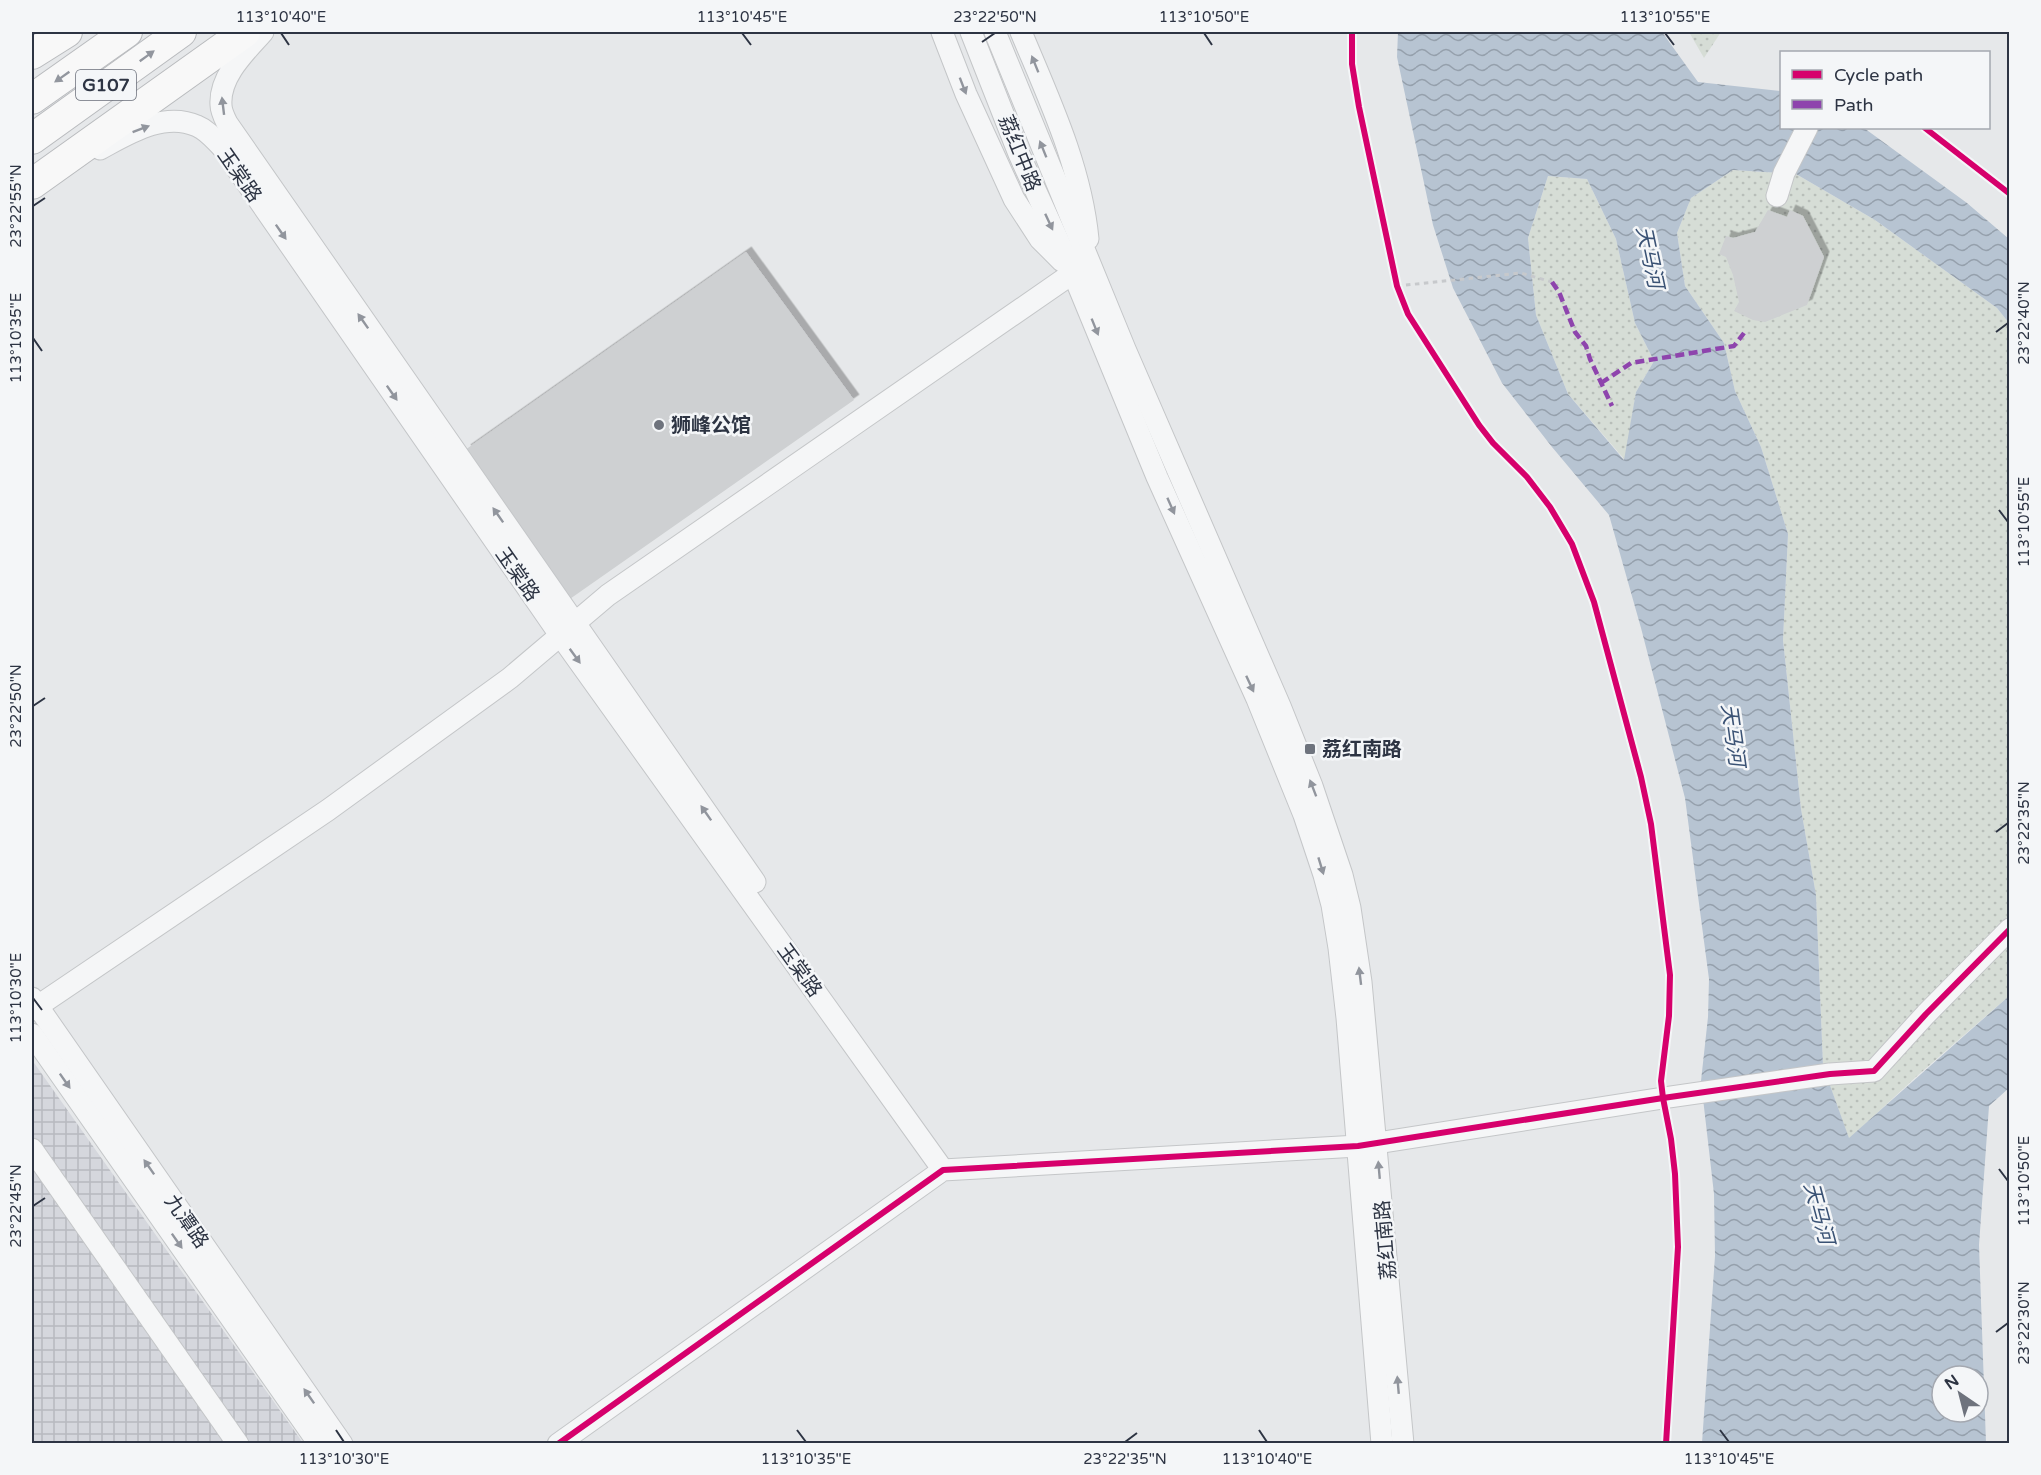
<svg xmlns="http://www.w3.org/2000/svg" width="2041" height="1475" viewBox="0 0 2041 1475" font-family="'Varela Round','Noto Sans SC',sans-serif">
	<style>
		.industrial { fill: url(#industrial-grid) }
		.grass { fill: url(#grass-dots) }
		.water { fill: url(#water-waves); fill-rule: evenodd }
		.building { fill: #ced0d2; filter: url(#shadow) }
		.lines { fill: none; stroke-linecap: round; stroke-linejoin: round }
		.minor-casing { stroke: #c4c6c8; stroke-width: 23 }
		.highway-casing { stroke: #b9bbbe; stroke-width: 32 }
		.path { stroke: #c7c9cc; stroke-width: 3; stroke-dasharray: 4.5 4.5; stroke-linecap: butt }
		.minor { stroke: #f5f6f7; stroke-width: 21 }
		.highway { stroke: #f8f8f8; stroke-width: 30 }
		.quiet { stroke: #8e44ad; stroke-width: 4.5; stroke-dasharray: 9 4.5; stroke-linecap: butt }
		.cycleway-casing { stroke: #f4f6f8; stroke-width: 10 }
		.cycleway { stroke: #d6006c; stroke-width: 6 }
		.oneway { fill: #92969e }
		.oneway2 { fill: #91959d }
		.ticks { fill: none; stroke: #2d3443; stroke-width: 2 }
		.poi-dot { fill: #6e737d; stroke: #f4f6f8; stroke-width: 2 }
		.labels { text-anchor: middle; stroke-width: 5; stroke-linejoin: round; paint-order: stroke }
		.shield { fill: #f4f6f8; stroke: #696e79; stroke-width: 1.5 }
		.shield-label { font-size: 18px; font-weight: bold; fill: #2d3443 }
		.street-label { font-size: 20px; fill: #2d3443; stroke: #f4f6f8 }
		.poi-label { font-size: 20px; font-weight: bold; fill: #2d3443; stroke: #f4f6f8; text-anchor: start }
		.water-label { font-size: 21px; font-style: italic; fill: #3a5274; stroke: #f4f6f8 }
		.neatline { fill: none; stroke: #2d3443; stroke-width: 2 }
		.ticks-label { font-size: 15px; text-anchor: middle; fill: #2d3443 }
	</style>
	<defs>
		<pattern id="industrial-grid" width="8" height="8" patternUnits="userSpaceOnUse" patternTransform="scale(1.5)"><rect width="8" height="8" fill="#d5d7dd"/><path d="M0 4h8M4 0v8" fill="none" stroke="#b7b9bf"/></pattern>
		<pattern id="grass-dots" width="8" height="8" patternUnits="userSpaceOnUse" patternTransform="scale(1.5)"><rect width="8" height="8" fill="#d6ddd6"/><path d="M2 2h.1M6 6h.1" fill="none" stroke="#b8beb9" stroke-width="1.8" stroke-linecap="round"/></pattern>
		<pattern id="water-waves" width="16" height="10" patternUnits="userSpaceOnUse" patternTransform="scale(1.5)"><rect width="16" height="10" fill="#b7c4d2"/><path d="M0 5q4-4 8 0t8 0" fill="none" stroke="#95a0ac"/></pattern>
		<filter id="shadow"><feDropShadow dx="5.5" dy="-5.5" stdDeviation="0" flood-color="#0004"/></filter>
	</defs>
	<rect width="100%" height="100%" fill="#e6e8ea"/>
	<path class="industrial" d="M32,1060L303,1443H32Z"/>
	<g class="grass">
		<path d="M1689,32H1721L1704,58Z"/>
		<path d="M1733,170L1796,174L1875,220L1997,308L2009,323V996L1917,1076L1849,1139L1823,1066L1816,895L1801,809L1783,640L1788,534L1761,447L1735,391L1724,343L1685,286L1677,233L1691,198Z"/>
		<path d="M1548,176L1587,179L1616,239L1635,323L1654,361L1636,392L1625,460L1568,394L1536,315L1528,238Z"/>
	</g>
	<path class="water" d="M1398,32H1662L1698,82L1781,91L1782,128H1864L1967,203L2009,239V323L1997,308L1875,220L1796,174L1733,170L1691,198L1677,233L1685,286L1724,343L1735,391L1761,447L1788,534L1783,640L1801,809L1816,895L1823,1066L1849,1138L2009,996V1088L1989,1106L1979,1245L1986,1443H1702L1715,1256L1714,1194L1701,1081L1708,1017L1709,979L1685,798L1641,628L1609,515L1552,447L1502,383L1453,288L1433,225L1397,57ZM1548,176L1587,179L1616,239L1635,323L1654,361L1636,392L1624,460L1568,394L1536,315L1528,238ZM1942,1376H1978V1412H1942Z"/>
	<g class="building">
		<path d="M1768,210L1787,217L1790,210L1803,216L1824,257L1807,305L1765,322L1753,320L1734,311L1739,302L1733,275L1726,257L1719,254L1726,236L1733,238L1755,232Z"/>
		<path d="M746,252L854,400L567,601L465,450Z"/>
	</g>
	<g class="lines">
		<defs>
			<g id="minor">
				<path d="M263,32C246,51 219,76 221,105C221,111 224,117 227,123L755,882"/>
				<path d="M942,32L966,94L1014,199L1040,239L1062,261"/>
				<path d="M971,32L1019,154L1073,273L1157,477L1257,699L1304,815L1324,875L1332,905L1339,948L1347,1018L1382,1444"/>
				<path d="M995,32L1125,349L1280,706L1312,786L1342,875L1350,908L1361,982L1403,1444"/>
				<path d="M1021,32C1049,99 1081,166 1088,239"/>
				<path d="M100,149C128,134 164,111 197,126C207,130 214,139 222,147L560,635L943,1170"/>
				<path d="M1777,196L1784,173L1807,128"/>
				<path d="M32,998L342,1444"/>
				<path d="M32,1010L328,810L510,678L608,595L1073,273"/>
				<path d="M32,1034L319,1444"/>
				<path d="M32,1149L238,1444"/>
				<path d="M558,1444L943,1170L1358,1146L1663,1098L1830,1074L1874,1071L1926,1014L2010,929"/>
			</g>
			<g id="highway">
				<path d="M32,54L67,32"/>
				<path d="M32,99L127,32"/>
				<path d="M32,139L181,32"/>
				<path d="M32,184L245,32"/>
			</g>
		</defs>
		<use href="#minor" class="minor-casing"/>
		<use href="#highway" class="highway-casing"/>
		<path class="path" d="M1397,286L1521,273L1552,282"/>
		<use href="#minor" class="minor"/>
		<use href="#highway" class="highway"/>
		<g class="quiet">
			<path d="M1552,282L1559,292L1575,332L1586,346L1590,359L1612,406"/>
			<path d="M1601,383L1631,363L1734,346L1744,333"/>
		</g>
		<defs>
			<g id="cycleway">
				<path d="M1352,32V64L1359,107L1397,286L1408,314L1479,425L1493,443L1527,477L1550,507L1572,544L1594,602L1641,777L1651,824L1670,975L1669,1016L1661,1081L1663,1098L1671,1139L1675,1174L1678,1247L1666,1444"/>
				<path d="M1925,128L2010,194"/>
				<path d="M558,1444L943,1170L1358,1146L1663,1098L1830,1074L1874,1071L1926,1014L2010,929"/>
			</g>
		</defs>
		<use href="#cycleway" class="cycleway-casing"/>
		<use href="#cycleway" class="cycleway"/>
	</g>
	<defs><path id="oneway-solid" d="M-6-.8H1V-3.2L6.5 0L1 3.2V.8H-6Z" transform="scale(1.5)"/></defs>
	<g class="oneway">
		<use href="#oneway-solid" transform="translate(147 56) rotate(-36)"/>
		<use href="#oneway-solid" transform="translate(62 77) rotate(145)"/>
	</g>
	<g class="oneway2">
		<use href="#oneway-solid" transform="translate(1035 64) rotate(-112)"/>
		<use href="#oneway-solid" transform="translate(963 86) rotate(69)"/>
		<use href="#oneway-solid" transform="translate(223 106) rotate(-97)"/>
		<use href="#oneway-solid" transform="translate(141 129) rotate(-21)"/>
		<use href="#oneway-solid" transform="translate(1043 149) rotate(-112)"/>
		<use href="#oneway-solid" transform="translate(1049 222) rotate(65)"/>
		<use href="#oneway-solid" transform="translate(281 232) rotate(55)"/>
		<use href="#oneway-solid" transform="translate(363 321) rotate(-125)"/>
		<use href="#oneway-solid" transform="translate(1095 327) rotate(68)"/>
		<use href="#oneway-solid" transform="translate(392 393) rotate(55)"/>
		<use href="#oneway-solid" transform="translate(1171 506) rotate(66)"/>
		<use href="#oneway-solid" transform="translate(498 515) rotate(-125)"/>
		<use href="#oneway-solid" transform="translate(575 656) rotate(54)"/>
		<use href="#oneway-solid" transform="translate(1250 684) rotate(65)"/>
		<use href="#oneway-solid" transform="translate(1313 788) rotate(-111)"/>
		<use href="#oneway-solid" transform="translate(706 813) rotate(-125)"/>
		<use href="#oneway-solid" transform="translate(1321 866) rotate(73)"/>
		<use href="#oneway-solid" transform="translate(1360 976) rotate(-97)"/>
		<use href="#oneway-solid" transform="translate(65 1081) rotate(55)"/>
		<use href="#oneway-solid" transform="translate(149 1167) rotate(-125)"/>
		<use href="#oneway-solid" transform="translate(1379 1170) rotate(-95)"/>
		<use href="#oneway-solid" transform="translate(177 1241) rotate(55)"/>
		<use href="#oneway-solid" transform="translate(1398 1385) rotate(-95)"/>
		<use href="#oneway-solid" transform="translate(309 1396) rotate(-125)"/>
	</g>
	<path class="ticks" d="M281,33L289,45M742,33L751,45M1204,33L1212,45M1665,33L1674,45M982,42L995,33M33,206L45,198M1996,332L2008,323M33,338L42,351M1999,510L2008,522M33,706L45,698M1996,832L2008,823M33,998L42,1010M1999,1169L2008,1181M33,1206L45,1198M1996,1332L2008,1323M336,1430L344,1442M797,1430L806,1442M1259,1430L1267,1442M1720,1430L1729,1442M1125,1442L1137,1433"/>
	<g class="poi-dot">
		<circle cx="659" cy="425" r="6"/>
		<rect x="1304" y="743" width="12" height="12" rx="3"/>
	</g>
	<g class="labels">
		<rect class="shield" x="76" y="70" width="60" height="30" rx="4.5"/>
		<g class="shield-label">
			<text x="106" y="91">G107</text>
		</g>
		<g class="street-label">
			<text transform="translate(1020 153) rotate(68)" y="7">荔红中路</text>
			<text transform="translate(240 175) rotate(55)" y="7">玉棠路</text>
			<text transform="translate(518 574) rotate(55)" y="7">玉棠路</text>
			<text transform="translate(800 970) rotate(54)" y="7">玉棠路</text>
			<text transform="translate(187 1221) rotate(55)" y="7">九潭路</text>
			<text transform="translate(1385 1240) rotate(-95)" y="7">荔红南路</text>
		</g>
		<g class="poi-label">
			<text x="671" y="432">狮峰公馆</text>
			<text x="1322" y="756">荔红南路</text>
		</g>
		<g class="water-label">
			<text transform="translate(1650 257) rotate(78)" y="7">天马河</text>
			<text transform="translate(1733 735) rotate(82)" y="7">天马河</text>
			<text transform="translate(1819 1213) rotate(75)" y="7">天马河</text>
		</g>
	</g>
	<rect width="2041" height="1475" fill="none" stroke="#f4f6f8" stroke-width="66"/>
	<rect x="1780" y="51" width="210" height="78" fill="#f4f6f8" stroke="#a4a8b0" stroke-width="1.5"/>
	<rect x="1792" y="70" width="30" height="9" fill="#d6006c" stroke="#a4a8b0" stroke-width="1.5"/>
	<text x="1834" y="81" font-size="18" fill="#2d3443">Cycle path</text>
	<rect x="1792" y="100" width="30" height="9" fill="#8e44ad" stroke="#a4a8b0" stroke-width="1.5"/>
	<text x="1834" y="111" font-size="18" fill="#2d3443">Path</text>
	<g transform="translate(1960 1394) rotate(325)"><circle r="28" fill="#f4f6f8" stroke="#a4a8b0" stroke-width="1.5"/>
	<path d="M0-4.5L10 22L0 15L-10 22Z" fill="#6e737d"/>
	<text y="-9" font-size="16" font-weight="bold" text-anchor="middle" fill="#2d3443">N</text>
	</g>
	<rect x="33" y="33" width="1975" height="1409" class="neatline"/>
	<g class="ticks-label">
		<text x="281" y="22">113°10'40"E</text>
		<text x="742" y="22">113°10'45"E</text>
		<text x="995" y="22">23°22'50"N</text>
		<text x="1204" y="22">113°10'50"E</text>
		<text x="1665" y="22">113°10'55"E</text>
		<text transform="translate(16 206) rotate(-90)" y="5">23°22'55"N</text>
		<text transform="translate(2024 323) rotate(-90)" y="5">23°22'40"N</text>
		<text transform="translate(16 338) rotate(-90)" y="5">113°10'35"E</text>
		<text transform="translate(2024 522) rotate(-90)" y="5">113°10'55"E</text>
		<text transform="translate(16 706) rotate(-90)" y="5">23°22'50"N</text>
		<text transform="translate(2024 823) rotate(-90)" y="5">23°22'35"N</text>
		<text transform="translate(16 998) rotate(-90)" y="5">113°10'30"E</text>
		<text transform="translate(2024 1181) rotate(-90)" y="5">113°10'50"E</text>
		<text transform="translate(16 1206) rotate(-90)" y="5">23°22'45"N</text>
		<text transform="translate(2024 1323) rotate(-90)" y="5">23°22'30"N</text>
		<text x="344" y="1464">113°10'30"E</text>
		<text x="806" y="1464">113°10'35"E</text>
		<text x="1125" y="1464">23°22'35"N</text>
		<text x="1267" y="1464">113°10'40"E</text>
		<text x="1729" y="1464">113°10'45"E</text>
	</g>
</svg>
